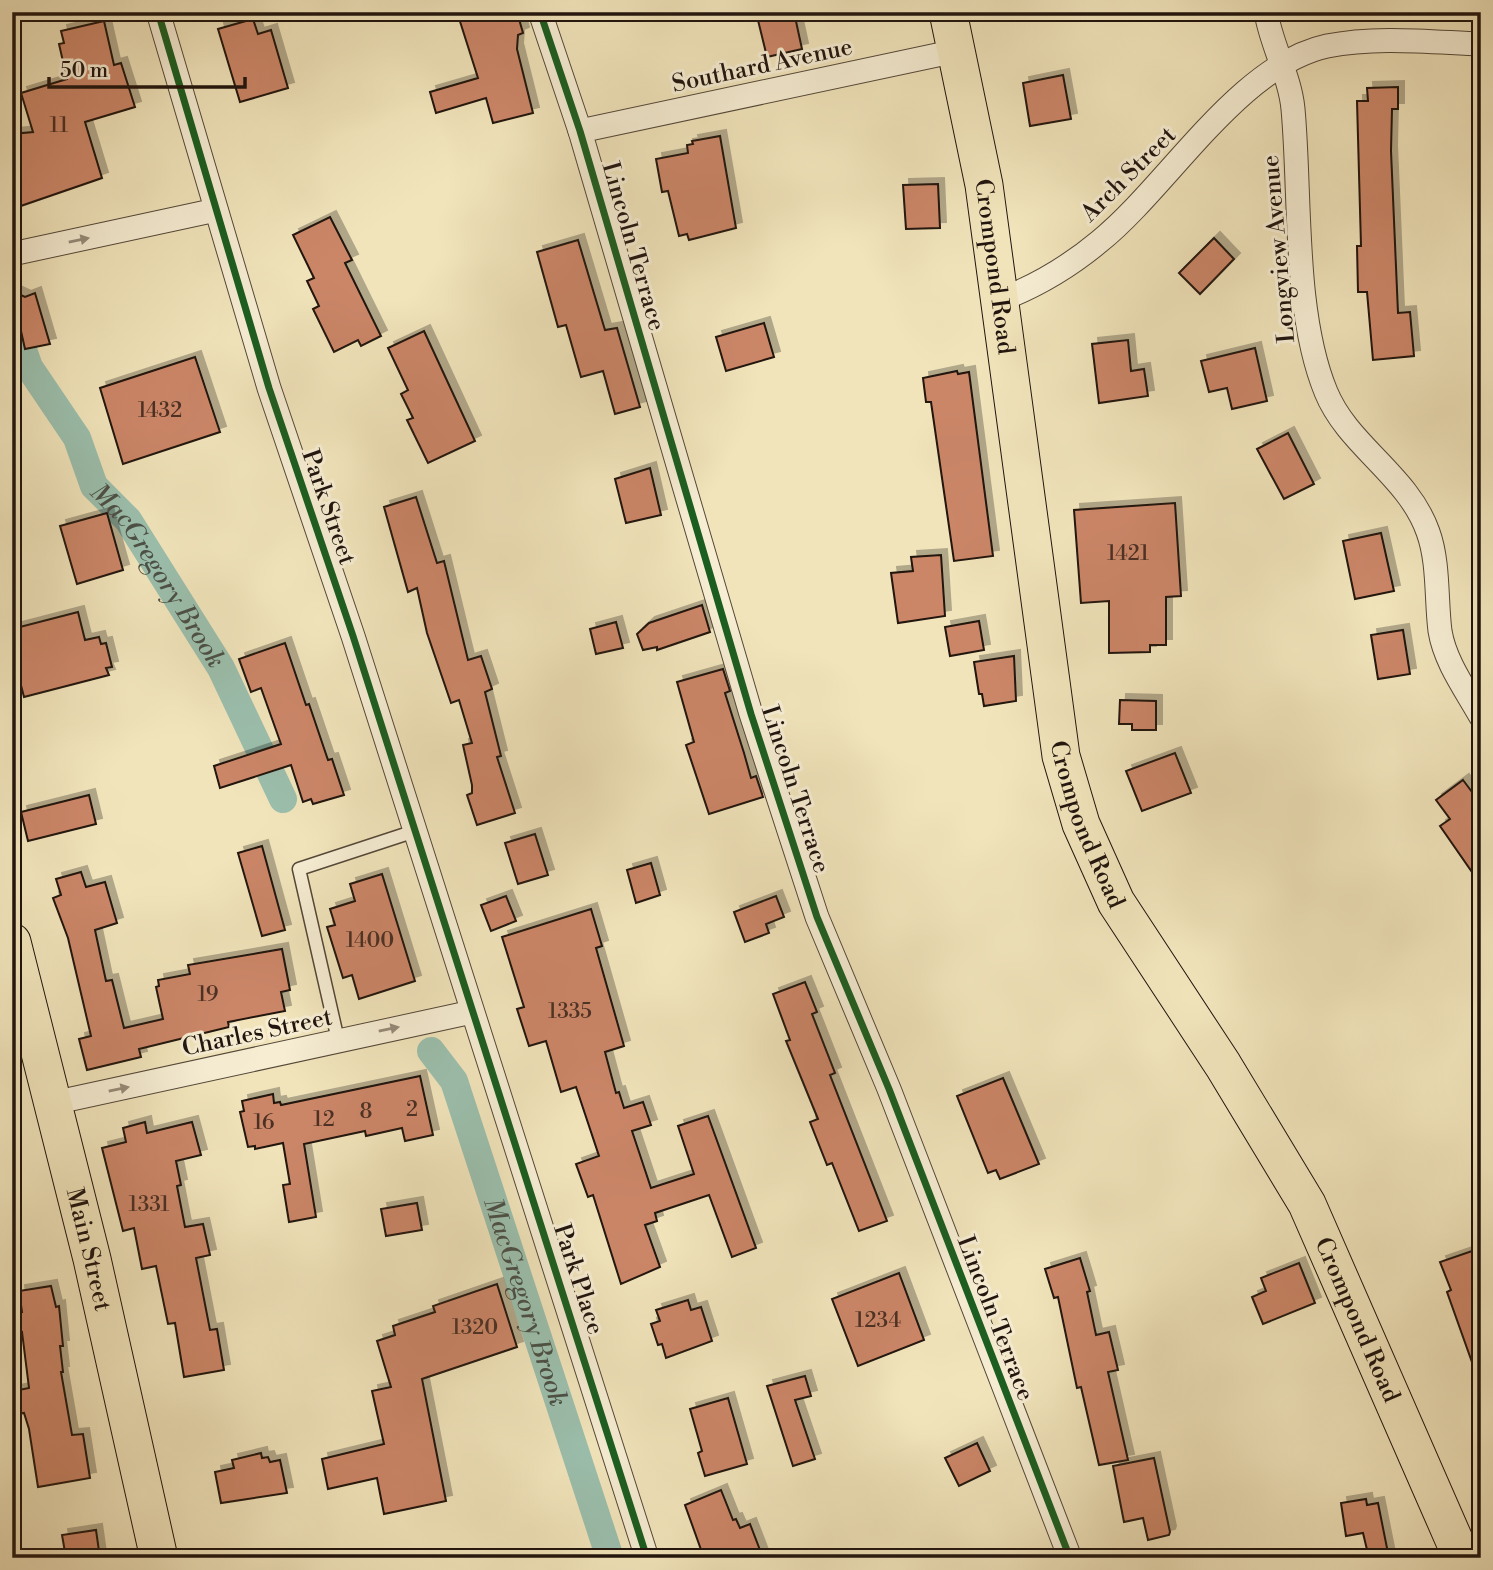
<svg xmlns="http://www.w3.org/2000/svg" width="1493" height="1570" viewBox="0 0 1493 1570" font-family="'Libre Bodoni',serif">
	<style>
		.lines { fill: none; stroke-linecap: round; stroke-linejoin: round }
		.canal { stroke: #9bbfad; stroke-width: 28 }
		.building { fill: #cb8667; stroke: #20140e; stroke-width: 2; filter: url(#shadow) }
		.service-casing { stroke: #544839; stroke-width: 15 }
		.minor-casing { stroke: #544839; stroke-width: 25 }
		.primary-casing { stroke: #20140e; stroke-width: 39 }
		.service { stroke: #f6edd3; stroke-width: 12 }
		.minor { stroke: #f6edd3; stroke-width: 23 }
		.primary { stroke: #f1e4bb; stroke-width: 37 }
		.cycleway-casing { stroke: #f6edd3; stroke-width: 11 }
		.cycleway { stroke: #1b5e20; stroke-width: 7 }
		.oneway { fill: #968b7a }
		.labels { text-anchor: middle; stroke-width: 6; stroke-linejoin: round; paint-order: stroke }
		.number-label { font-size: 21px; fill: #4b3024 }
		.street-label { font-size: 24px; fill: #20140e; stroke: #f6edd3 }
		.water-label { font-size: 26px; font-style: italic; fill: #4b5046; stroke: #f6edd3 }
	</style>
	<defs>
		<filter id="shadow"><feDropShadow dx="6" dy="-6" stdDeviation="0" flood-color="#0004"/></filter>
	</defs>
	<rect width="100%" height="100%" fill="#f1e4bb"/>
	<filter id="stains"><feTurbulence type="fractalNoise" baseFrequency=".00286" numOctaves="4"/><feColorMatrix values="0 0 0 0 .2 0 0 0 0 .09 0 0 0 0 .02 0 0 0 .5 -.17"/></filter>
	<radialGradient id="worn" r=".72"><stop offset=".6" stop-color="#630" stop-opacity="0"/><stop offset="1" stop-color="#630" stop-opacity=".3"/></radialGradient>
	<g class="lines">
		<g class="canal">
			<path id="s1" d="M12,318L29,367L77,438L94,486L128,520L221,668L283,799"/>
			<path id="s2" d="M431,1051L454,1081L610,1558"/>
		</g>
	</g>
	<g class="building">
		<path d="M457,12H517L523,33L518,35L517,49L533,113L493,123L486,98L436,113L430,92L478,78Z"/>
		<path d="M756,12H794L802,49L767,57Z"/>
		<path d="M253,19L258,34L271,30L288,88L240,102L218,29Z"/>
		<path d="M104,21L114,65L121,63L135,107L85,122L102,178L12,209V134L33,132L21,93L67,79L59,44L64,43L61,31Z"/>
		<path d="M1063,75L1071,119L1030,126L1023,83Z"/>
		<path d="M1398,87V109H1392L1391,151L1398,313L1410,312L1414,356L1373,360L1367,292H1358L1357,246H1361L1357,101H1368L1367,88Z"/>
		<path d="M720,136L736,228L689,240L687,234L679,236L668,191L662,192L656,159L688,153L687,145L693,144L692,141Z"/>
		<path d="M938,184L940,228L906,229L903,185Z"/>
		<path d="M330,217L352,260L345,263L381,336L361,346L358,340L334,352L313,309L319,306L307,281L314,278L293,235Z"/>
		<path d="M1214,238L1234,259L1200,294L1179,273Z"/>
		<path d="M578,240L605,330L617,328L640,407L615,414L603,371L581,377L566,325L558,327L537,252Z"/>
		<path d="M12,291L25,297L35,293L50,344L25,349Z"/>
		<path d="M764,323L774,357L726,371L716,337Z"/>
		<path d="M424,331L475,441L428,463L407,420L413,418L401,394L408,390L388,348Z"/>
		<path d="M1128,340L1131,371L1144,369L1148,396L1099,403L1092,344Z"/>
		<path d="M1255,348L1267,401L1232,409L1227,388L1209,392L1201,361Z"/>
		<path d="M195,357L220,432L123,464L100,388Z"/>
		<path d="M957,371L958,374L969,372L993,556L954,561L931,402H926L923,378Z"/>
		<path d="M1288,433L1314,484L1284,499L1257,449Z"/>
		<path d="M650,468L661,515L626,523L615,479Z"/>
		<path d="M416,497L437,563L444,561L468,660L481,656L492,689L485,692L501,756L497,757L515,813L477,825L467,795L472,793V785L463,745L472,743L459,700L451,703L427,633L417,588L408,592L384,507Z"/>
		<path d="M1175,503L1181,596L1166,597V645H1150V652L1109,653V601L1081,603L1074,510Z"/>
		<path d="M107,513L123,570L77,584L60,526Z"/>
		<path d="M1381,533L1394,591L1355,599L1343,541Z"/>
		<path d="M941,555L945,616L898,623L891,573L913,571L911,557Z"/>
		<path d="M702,605L710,632L657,650V647L643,650L637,634L649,623Z"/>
		<path d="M78,612L85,640L99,637L101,644L106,643L112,667L106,668L109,675L24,697L16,666L12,667V629Z"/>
		<path d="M979,621L984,650L950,656L945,627Z"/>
		<path d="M616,622L623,648L596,654L590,629Z"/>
		<path d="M1403,630L1410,674L1378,679L1371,635Z"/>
		<path d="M285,643L306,705L309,704L328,760L332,759L344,795L313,804L311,799L303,802L291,765L220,788L214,766L281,744L261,688L251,692L239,659Z"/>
		<path d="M1014,656L1016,701L984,706L982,694H979L974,662Z"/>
		<path d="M723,669L730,691L725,693L744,753L751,778L756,776L763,797L709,814L686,745L694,742L677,682Z"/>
		<path d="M1120,700L1156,701V730H1132V724H1119Z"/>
		<path d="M1175,753L1191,793L1142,811L1126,771Z"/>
		<path d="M1463,780L1481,804V885L1440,826L1450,819L1436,800Z"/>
		<path d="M89,795L96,824L28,841L21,812Z"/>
		<path d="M535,834L548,875L518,884L505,843Z"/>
		<path d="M262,846L285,930L262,936L238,853Z"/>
		<path d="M651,863L660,895L636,903L627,870Z"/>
		<path d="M81,872L86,887L105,882L117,923L95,930L106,981L112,980L124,1028L163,1019L156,987L159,986L158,980L190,974L188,965L282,949L290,990L281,992L285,1011L228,1022L229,1027L139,1049L141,1057L87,1070L79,1039L91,1036L68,938L53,898L61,895L56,879Z"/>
		<path d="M382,874L415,981L359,999L352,975L343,978L327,927L335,925L330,909L355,901L350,884Z"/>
		<path d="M506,896L516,921L491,931L481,905Z"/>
		<path d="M776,896L784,917L766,924L769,933L745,942L734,912Z"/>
		<path d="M591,909L602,946L596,948L624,1046L605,1052L616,1093L619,1092L624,1108L643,1102L651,1125L632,1131L651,1188L694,1174L678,1126L708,1116L756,1248L732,1257L709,1195L655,1213L657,1221L645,1225L660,1267L621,1284L593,1195L588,1197L576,1164L599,1156L576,1087L561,1092L546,1041L529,1046L517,1009L524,1007L502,937Z"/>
		<path d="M805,982L817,1012L812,1014L835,1073L830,1075L887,1221L859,1231L832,1163L827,1165L810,1122L818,1119L786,1041L790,1040L773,994Z"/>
		<path d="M420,1076L433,1135L405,1141L402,1128L366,1136L365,1131L304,1144L316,1217L289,1222L283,1185L290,1184L283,1143L255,1149V1146L248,1147L240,1112L244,1111L242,1101L273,1094L274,1103L280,1102L281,1105Z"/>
		<path d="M1003,1078L1039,1164L1000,1179L996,1170L988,1173L957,1096Z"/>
		<path d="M145,1122L147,1133L192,1122L201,1155L176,1161L181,1185L177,1186L185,1227L203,1224L210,1255L196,1258L210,1330L217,1329L224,1370L184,1377L175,1323L168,1324L156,1266L142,1269L134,1228L123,1231L102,1148L126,1142L123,1128Z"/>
		<path d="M417,1203L422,1230L386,1236L381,1209Z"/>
		<path d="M1472,1251L1481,1277V1378L1478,1379L1447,1292L1451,1290L1440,1262Z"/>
		<path d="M1080,1258L1090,1291L1087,1292L1096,1335L1109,1332L1118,1370L1108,1372L1128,1460L1099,1465L1081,1387L1077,1388L1058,1297L1054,1298L1045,1269Z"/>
		<path d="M1299,1263L1315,1303L1263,1324L1252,1297L1266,1291L1261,1278Z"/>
		<path d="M899,1273L924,1340L858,1366L832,1299Z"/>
		<path d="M497,1284L517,1347L422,1379L446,1501L384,1514L377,1478L328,1489L322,1459L384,1444L372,1391L391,1387L377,1341L395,1335L393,1326L435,1312L433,1306Z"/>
		<path d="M51,1286L56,1307L59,1306L63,1346H60L63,1372H61L72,1435L83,1434L90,1478L38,1487L29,1429L24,1413L18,1414L14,1391L29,1388L22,1332L12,1334V1313L22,1312L19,1291Z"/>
		<path d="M688,1300L691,1310L701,1307L712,1341L666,1358L662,1344L658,1345L651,1324L660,1321L656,1310Z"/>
		<path d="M805,1376L811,1396L795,1400L815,1459L793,1466L767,1386Z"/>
		<path d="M728,1398L747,1464L705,1476L698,1453L702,1451L690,1409Z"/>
		<path d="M977,1443L990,1471L959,1486L945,1458Z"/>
		<path d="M261,1453L262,1458L268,1457L270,1462L280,1460L287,1493L221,1503L215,1472L234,1468L232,1460Z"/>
		<path d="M1154,1458L1170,1532L1169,1535L1148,1540L1143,1518L1124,1522L1113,1466Z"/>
		<path d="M721,1490L733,1520L736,1519L740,1528L750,1524L763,1558H704L685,1505Z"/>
		<path d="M1366,1499L1367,1505L1378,1503L1389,1558H1369L1363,1533L1346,1536L1341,1503Z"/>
		<path d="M96,1530L100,1558H66L62,1535Z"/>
	</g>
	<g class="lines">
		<defs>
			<path id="service" d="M338,1040L299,869L415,831"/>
			<g id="minor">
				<path d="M158,12L269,388L353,636L647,1558"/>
				<path d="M540,12L580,131L751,714L817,917L889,1089L1070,1558"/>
				<path d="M1266,12C1271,45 1290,76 1293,109C1301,196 1293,312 1326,392C1348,446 1408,475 1428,532C1439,562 1436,600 1440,631C1445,662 1466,690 1481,717"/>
				<path d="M580,131L956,51"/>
				<path d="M12,254L216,210"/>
				<path d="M1000,300C1037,286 1070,266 1100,241C1168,186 1239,65 1327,46C1377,36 1430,42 1481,44"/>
				<path d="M53,1103L472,1012"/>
			</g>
			<g id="primary">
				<path id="s3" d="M948,12L984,185L1061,756L1081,824L1116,902L1223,1065L1307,1204L1462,1558"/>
				<path id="s4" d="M12,942L92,1259L159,1558"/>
			</g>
		</defs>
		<use href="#service" class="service-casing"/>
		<use href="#minor" class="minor-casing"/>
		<use href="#primary" class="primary-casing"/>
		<use href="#service" class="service"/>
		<use href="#minor" class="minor"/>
		<use href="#primary" class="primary"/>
		<defs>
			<g id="cycleway">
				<path d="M158,12L269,388L353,636L647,1558"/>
				<path d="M540,12L580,131L751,714L817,917L889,1089L1070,1558"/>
			</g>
		</defs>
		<use href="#cycleway" class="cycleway-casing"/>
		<use href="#cycleway" class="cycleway"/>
	</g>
	<defs><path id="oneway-solid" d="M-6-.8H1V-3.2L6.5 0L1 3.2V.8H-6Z" transform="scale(1.75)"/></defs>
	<g class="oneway">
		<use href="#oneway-solid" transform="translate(79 240) rotate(-12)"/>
		<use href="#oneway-solid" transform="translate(389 1029) rotate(-12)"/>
		<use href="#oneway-solid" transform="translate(119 1089) rotate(-12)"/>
	</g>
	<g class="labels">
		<g class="number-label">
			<text x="59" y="132">11</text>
			<text x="160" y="417">1432</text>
			<text x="1128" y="560">1421</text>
			<text x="370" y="947">1400</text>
			<text x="208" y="1001">19</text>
			<text x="570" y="1018">1335</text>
			<text x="412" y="1116">2</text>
			<text x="366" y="1118">8</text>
			<text x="324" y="1126">12</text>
			<text x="264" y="1129">16</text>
			<text x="149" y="1211">1331</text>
			<text x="878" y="1327">1234</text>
			<text x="475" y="1334">1320</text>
		</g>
		<g class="street-label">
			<text transform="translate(762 65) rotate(-12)" y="8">Southard Avenue</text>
			<text transform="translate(1128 174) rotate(-45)" y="8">Arch Street</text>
			<text transform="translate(634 246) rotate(74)" y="8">Lincoln Terrace</text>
			<text transform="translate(1278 249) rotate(-95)" y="8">Longview Avenue</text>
			<text dy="8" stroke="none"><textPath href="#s3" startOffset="259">Crompond Road</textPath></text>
			<text transform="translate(329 507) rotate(71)" y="8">Park Street</text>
			<text transform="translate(796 789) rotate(72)" y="8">Lincoln Terrace</text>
			<text dy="8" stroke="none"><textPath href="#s3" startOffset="826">Crompond Road</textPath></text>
			<text transform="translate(257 1032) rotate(-12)" y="8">Charles Street</text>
			<text dy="8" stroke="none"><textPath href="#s4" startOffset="317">Main Street</textPath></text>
			<text transform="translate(579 1279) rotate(72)" y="8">Park Place</text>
			<text transform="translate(996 1318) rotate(69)" y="8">Lincoln Terrace</text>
			<text dy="8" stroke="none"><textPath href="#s3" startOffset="1393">Crompond Road</textPath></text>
		</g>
		<g class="water-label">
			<text dy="9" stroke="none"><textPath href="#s1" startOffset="299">MacGregory Brook</textPath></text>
			<text dy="9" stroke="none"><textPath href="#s2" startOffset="270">MacGregory Brook</textPath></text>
		</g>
	</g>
	<rect width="1493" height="1570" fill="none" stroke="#f1e4bb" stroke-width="42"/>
	<rect x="14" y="14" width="1465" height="1542" fill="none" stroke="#20140e" stroke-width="3.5"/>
	<rect x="21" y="21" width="1451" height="1528" fill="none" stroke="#20140e" stroke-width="2"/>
	<path d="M49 77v10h196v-10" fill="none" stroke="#20140e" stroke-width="3.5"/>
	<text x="60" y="77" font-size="21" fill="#20140e" stroke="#f6edd3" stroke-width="5" paint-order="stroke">50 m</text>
	<rect width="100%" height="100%" filter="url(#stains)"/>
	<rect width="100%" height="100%" fill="url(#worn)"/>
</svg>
